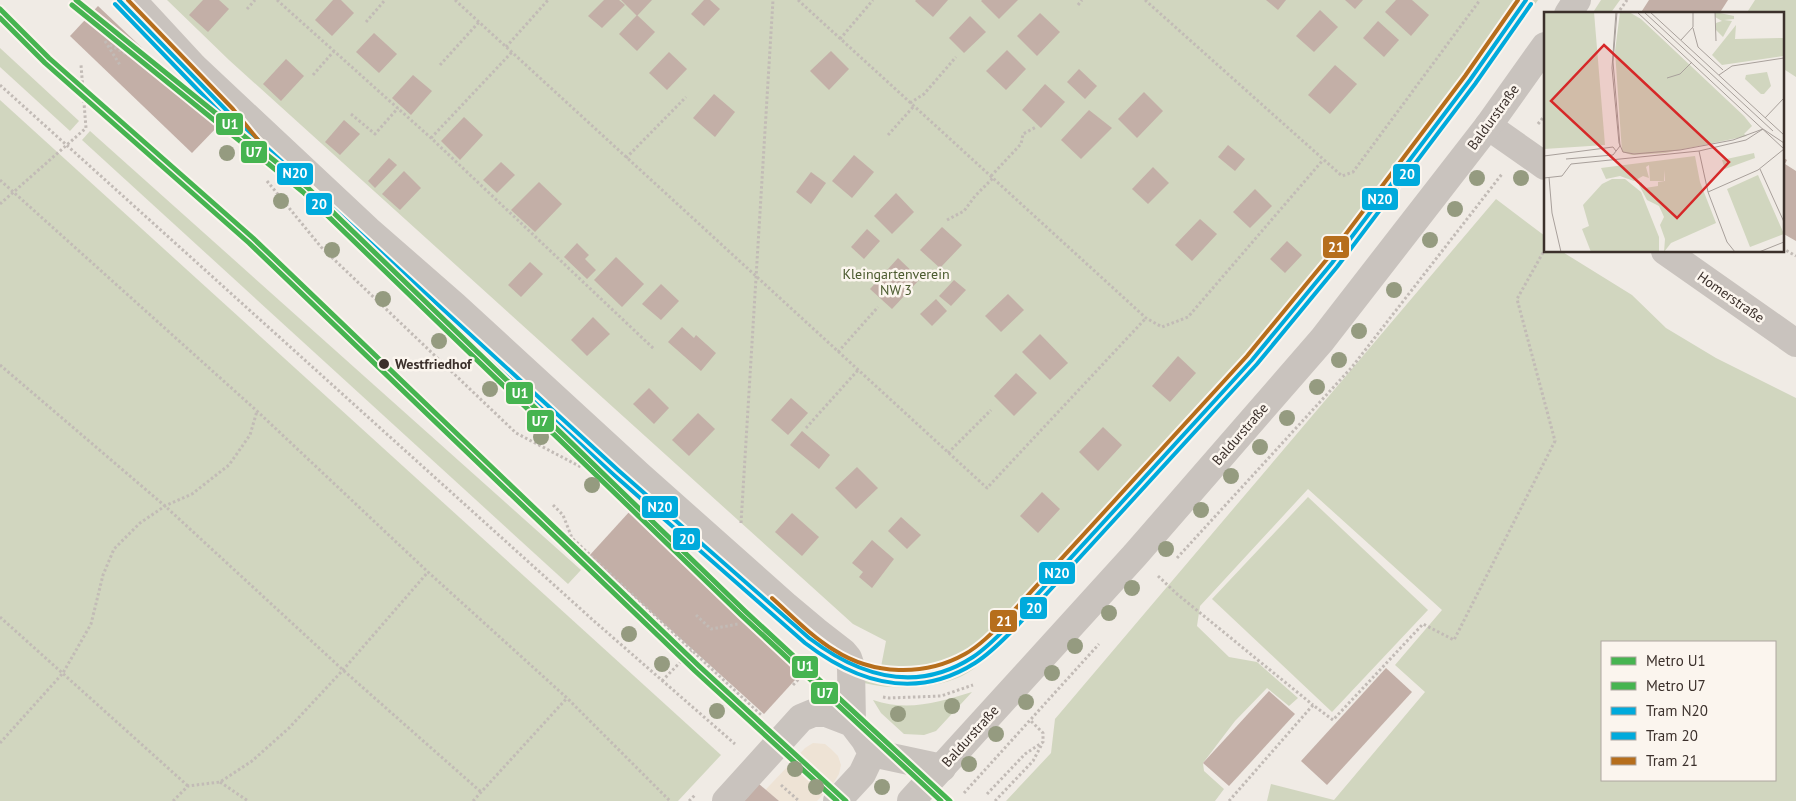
<svg xmlns="http://www.w3.org/2000/svg" width="1796" height="801" viewBox="0 0 1796 801" font-family="'PT Sans',sans-serif">
	<style>
		.green { fill: #d1d6bf; fill-rule: evenodd }
		.plaza { fill: #eee3d5 }
		.building { fill: #c3afa7 }
		.lines { fill: none; stroke-linecap: round; stroke-linejoin: round }
		.path { stroke: #c2bbb6; stroke-width: 3; stroke-dasharray: 2.5 2.5; stroke-linecap: butt }
		.minor { stroke: #c9c3be; stroke-width: 28 }
		.tram { stroke: #b1aca8; stroke-width: 1 }
		.tram-1-casing { stroke: #fbf5ee; stroke-width: 8 }
		.tram-2-casing { stroke: #fbf5ee; stroke-width: 8 }
		.tram-3-casing { stroke: #fbf5ee; stroke-width: 8 }
		.tram-1 { stroke: #00aadc; stroke-width: 4 }
		.tram-2 { stroke: #00aadc; stroke-width: 4 }
		.tram-3 { stroke: #b66e1c; stroke-width: 4 }
		.metro-1-casing { stroke: #fbf5ee; stroke-width: 9 }
		.metro-2-casing { stroke: #fbf5ee; stroke-width: 9 }
		.metro-1 { stroke: #46b450; stroke-width: 5 }
		.metro-2 { stroke: #46b450; stroke-width: 5 }
		.tree { fill: #959b80 }
		.stop-dot { fill: #3b302b; stroke: #fbf5ee; stroke-width: 2 }
		.labels { text-anchor: middle; stroke-width: 5; stroke-linejoin: round; paint-order: stroke }
		.street-label { font-size: 14px; fill: #3b302b; stroke: #fbf5ee }
		.park-label { font-size: 14px; fill: #4a5a2e; stroke: #fbf5ee }
		.stop-label { font-size: 14px; font-weight: bold; fill: #3b302b; stroke: #fbf5ee; text-anchor: start }
		.inset-road { fill: none; stroke: #a8a09b; stroke-width: 1 }
		.view { fill: #d62828; fill-opacity: 0.15; stroke: #d62828; stroke-width: 2.5 }
		.inset-edge { fill: none; stroke: #3b302b; stroke-width: 2.5 }
		.line-badge { stroke: #fbf5ee; stroke-width: 2 }
		.badge-label { font-size: 14px; text-anchor: middle; font-weight: bold; fill: #fff }
	</style>
	<rect width="100%" height="100%" fill="#f0ebe5"/>
	<g class="green">
		<path d="M167,0H1538L1443,133L1346,258L1239,387L1176,458L1002,644C989,656 978,668 962,676C932,690 895,690 864,683L865,674L879,677L886,641L853,624L229,60Z"/>
		<path d="M1601,0H1620L1610,14H1592Z"/>
		<path d="M1755,0H1796V77L1782,68V14H1746Z"/>
		<path d="M0,48L79,121L70,131L0,67Z"/>
		<path d="M0,100L721,755L678,801H0Z"/>
		<path d="M90,131L581,570L568,584L82,140Z"/>
		<path d="M1496,199L1545,236V251H1561L1632,295L1666,328L1716,358L1796,398V801H1267L1271,784L1334,800L1425,692L1395,665L1442,610L1308,489L1200,606L1197,626L1229,657L1257,662L1298,698L1289,706L1267,688L1235,721L1203,763L1204,771L1224,789L1215,801H1006L1051,753L1055,719ZM1602,642H1775V780H1602Z"/>
		<path d="M1308,497L1428,610L1332,712L1212,599Z"/>
		<path d="M972,692L936,731L924,735L904,734L881,713L873,700C908,712 939,702 972,692Z"/>
	</g>
	<path class="plaza" d="M813,743L825,744L831,749L838,756L841,765L839,774L833,784L817,801H755L805,748Z"/>
	<g class="building">
		<path d="M203,0H219L229,9L208,32L189,15Z"/>
		<path d="M333,0H341L354,13L332,36L315,20Z"/>
		<path d="M604,0H619L625,5L602,28L588,16Z"/>
		<path d="M621,0H652L637,16Z"/>
		<path d="M704,0H710L720,9L704,26L691,14Z"/>
		<path d="M916,0H948L933,17L915,1Z"/>
		<path d="M982,0H1018L999,19L981,1Z"/>
		<path d="M1266,0H1286L1278,10Z"/>
		<path d="M1345,0H1363L1355,9Z"/>
		<path d="M1396,0H1412L1429,15L1411,36L1385,12Z"/>
		<path d="M1649,0H1728L1719,14H1640Z"/>
		<path d="M98,6L221,123L192,153L70,36Z"/>
		<path d="M1320,10L1338,27L1314,52L1296,36Z"/>
		<path d="M1040,13L1060,32L1037,56L1017,36Z"/>
		<path d="M637,15L655,32L637,51L619,34Z"/>
		<path d="M970,16L986,32L964,53L949,38Z"/>
		<path d="M1378,21L1399,40L1384,57L1363,38Z"/>
		<path d="M374,33L397,54L379,73L356,52Z"/>
		<path d="M1007,50L1026,69L1006,90L986,71Z"/>
		<path d="M831,51L849,69L829,90L810,71Z"/>
		<path d="M669,52L687,69L667,90L649,73Z"/>
		<path d="M286,59L304,76L281,101L263,84Z"/>
		<path d="M1335,65L1357,84L1330,114L1308,95Z"/>
		<path d="M1079,69L1097,86L1085,99L1067,82Z"/>
		<path d="M413,75L432,91L411,115L392,98Z"/>
		<path d="M1045,84L1065,102L1041,128L1022,110Z"/>
		<path d="M1144,92L1163,111L1137,138L1118,119Z"/>
		<path d="M714,94L735,112L715,137L693,118Z"/>
		<path d="M1089,110L1112,128L1081,159L1061,140Z"/>
		<path d="M464,117L483,135L460,160L441,141Z"/>
		<path d="M344,120L360,134L340,155L325,142Z"/>
		<path d="M1228,145L1245,159L1235,171L1218,157Z"/>
		<path d="M854,155L874,172L852,198L832,181Z"/>
		<path d="M1782,157L1787,160L1785,164L1796,171V241L1782,233Z"/>
		<path d="M389,158L397,165L375,188L368,181Z"/>
		<path d="M501,162L515,175L497,193L483,180Z"/>
		<path d="M1153,167L1169,183L1148,204L1132,189Z"/>
		<path d="M404,171L421,188L400,210L382,194Z"/>
		<path d="M811,172L826,183L811,204L796,192Z"/>
		<path d="M539,182L562,204L535,232L511,210Z"/>
		<path d="M1255,189L1272,206L1250,228L1233,212Z"/>
		<path d="M896,193L914,212L892,234L874,216Z"/>
		<path d="M1200,219L1217,234L1192,261L1175,245Z"/>
		<path d="M942,227L962,245L940,268L920,250Z"/>
		<path d="M867,229L880,241L864,259L851,247Z"/>
		<path d="M1287,241L1302,255L1285,273L1270,259Z"/>
		<path d="M577,243L589,255L585,259L596,270L587,279L564,257Z"/>
		<path d="M616,257L644,284L622,307L594,280Z"/>
		<path d="M898,258L920,279L892,309L870,289Z"/>
		<path d="M530,262L543,274L521,297L508,285Z"/>
		<path d="M954,280L966,290L951,306L939,296Z"/>
		<path d="M661,284L679,301L661,320L642,304Z"/>
		<path d="M1008,294L1024,310L1001,332L985,316Z"/>
		<path d="M936,299L947,311L932,326L920,314Z"/>
		<path d="M593,317L610,334L587,356L571,340Z"/>
		<path d="M682,327L694,338L696,335L716,353L701,371L668,342Z"/>
		<path d="M1040,334L1068,363L1050,380L1022,352Z"/>
		<path d="M1178,356L1196,373L1170,402L1152,386Z"/>
		<path d="M1016,373L1037,393L1014,416L994,396Z"/>
		<path d="M649,388L669,408L654,424L633,404Z"/>
		<path d="M791,398L808,413L788,435L771,420Z"/>
		<path d="M698,413L715,429L689,456L672,440Z"/>
		<path d="M1103,427L1122,445L1098,471L1079,452Z"/>
		<path d="M802,431L830,455L819,469L790,445Z"/>
		<path d="M857,467L878,488L856,509L835,488Z"/>
		<path d="M1042,492L1060,509L1038,533L1020,516Z"/>
		<path d="M630,511L805,669L764,714L589,556Z"/>
		<path d="M792,513L819,537L802,556L775,532Z"/>
		<path d="M901,517L921,535L907,549L888,531Z"/>
		<path d="M872,540L894,559L872,588L859,577L863,572L852,563Z"/>
		<path d="M1386,668L1412,692L1327,785L1301,761Z"/>
		<path d="M1269,691L1295,714L1229,786L1203,763Z"/>
		<path d="M759,784L779,801H744Z"/>
	</g>
	<g class="lines">
		<g class="path">
			<path d="M277,0L431,138L654,349"/>
			<path d="M455,0L987,488L1146,318"/>
			<path d="M798,0L1146,318L1162,327L1188,317L1323,160"/>
			<path d="M1145,0L1342,176L1353,172L1480,0"/>
			<path d="M1078,5L1082,0"/>
			<path d="M247,9L255,0"/>
			<path d="M1617,14L1627,0"/>
			<path d="M366,22L385,0"/>
			<path d="M840,39L873,0"/>
			<path d="M105,41L120,65"/>
			<path d="M110,45L130,56"/>
			<path d="M506,47L548,0"/>
			<path d="M440,65L479,22"/>
			<path d="M313,75L334,51"/>
			<path d="M0,85L594,621L735,744"/>
			<path d="M910,103L924,94L956,57"/>
			<path d="M351,114L375,134L398,108"/>
			<path d="M1538,124L1545,115"/>
			<path d="M888,135L914,106"/>
			<path d="M431,138L512,52"/>
			<path d="M626,158L686,97"/>
			<path d="M991,176L1021,144L1023,134L1036,127"/>
			<path d="M0,180L257,411L428,572L567,698L670,801"/>
			<path d="M267,181L321,247L516,433L581,467"/>
			<path d="M0,204L86,128L81,65"/>
			<path d="M947,220L964,211L975,196L993,178"/>
			<path d="M1782,248L1796,256"/>
			<path d="M838,352L878,307"/>
			<path d="M0,365L165,506L343,670L481,792"/>
			<path d="M806,428L858,370"/>
			<path d="M948,453L991,410"/>
			<path d="M553,505L563,515L572,538L762,716"/>
			<path d="M741,523L773,0"/>
			<path d="M1177,558L1352,367L1502,174"/>
			<path d="M1158,576L1177,594L1313,705"/>
			<path d="M696,615L711,629L738,624"/>
			<path d="M0,617L188,786"/>
			<path d="M662,681L692,650"/>
			<path d="M793,685L811,666"/>
			<path d="M883,697L889,698L941,696L973,685"/>
			<path d="M0,743L63,673L91,624L103,575L114,549L140,523L165,506L192,494L229,465L250,435L257,411"/>
			<path d="M220,782L248,801"/>
			<path d="M781,785L799,801"/>
			<path d="M964,793L1099,644"/>
			<path d="M987,794L1025,754L1043,742V733L1031,721"/>
			<path d="M173,801L188,786L220,782L252,761L289,728L343,670L428,572"/>
			<path d="M473,801L567,698"/>
			<path d="M689,801L696,794"/>
			<path d="M995,801L1033,761L1042,744"/>
			<path d="M1229,801L1313,705L1333,720L1423,624L1454,640L1555,441L1517,299L1545,249"/>
		</g>
		<g class="minor">
			<path d="M132,0L194,67L368,230L455,306L639,475L785,605L816,631L843,652L848,658L851,667L852,723"/>
			<path d="M1568,14L1577,0"/>
			<path d="M1488,126L1545,166"/>
			<path d="M1665,251L1796,343"/>
			<path d="M872,753L942,768"/>
			<path d="M726,801L801,718L813,713H826L852,723L865,740L872,753L862,774L837,801"/>
			<path d="M911,801L1135,555L1322,340L1488,126L1545,46"/>
		</g>
		<path class="tram" d="M456,342L554,432L618,470"/>
		<defs>
			<path id="tram-1" d="M119,0L229,113L618,470L809,638C859,676 916,694 973,657C988,647 1000,634 1013,621L1252,360L1332,263L1470,80L1526,0"/>
			<path id="tram-2" d="M115,4L225,118L614,475L805,643C856,682 915,701 975,663C991,653 1004,639 1018,625L1257,364L1337,267L1475,84L1531,4"/>
			<g id="tram-3">
				<path d="M128,0L233,109L285,173L460,337"/>
				<path d="M772,598C792,616 811,636 834,650C873,675 924,677 965,654C981,645 995,630 1008,617L1247,356L1327,259L1465,76L1518,0"/>
			</g>
		</defs>
		<use href="#tram-1" class="tram-1-casing"/>
		<use href="#tram-2" class="tram-2-casing"/>
		<use href="#tram-3" class="tram-3-casing"/>
		<use href="#tram-1" class="tram-1"/>
		<use href="#tram-2" class="tram-2"/>
		<use href="#tram-3" class="tram-3"/>
		<defs>
			<g id="metro-1">
				<path d="M76,0L307,187L745,611L950,801"/>
				<path d="M0,9L49,58L253,238L699,666L846,801"/>
			</g>
			<g id="metro-2">
				<path d="M72,5L303,192L741,615L941,801"/>
				<path d="M0,18L45,63L249,243L695,671L837,801"/>
			</g>
		</defs>
		<use href="#metro-1" class="metro-1-casing"/>
		<use href="#metro-2" class="metro-2-casing"/>
		<use href="#metro-1" class="metro-1"/>
		<use href="#metro-2" class="metro-2"/>
	</g>
	<g class="tree">
		<circle cx="227" cy="153" r="8"/>
		<circle cx="1477" cy="178" r="8"/>
		<circle cx="1521" cy="178" r="8"/>
		<circle cx="281" cy="201" r="8"/>
		<circle cx="1455" cy="209" r="8"/>
		<circle cx="1430" cy="240" r="8"/>
		<circle cx="332" cy="250" r="8"/>
		<circle cx="1394" cy="290" r="8"/>
		<circle cx="383" cy="299" r="8"/>
		<circle cx="1359" cy="331" r="8"/>
		<circle cx="439" cy="341" r="8"/>
		<circle cx="1339" cy="360" r="8"/>
		<circle cx="1317" cy="387" r="8"/>
		<circle cx="490" cy="389" r="8"/>
		<circle cx="1287" cy="418" r="8"/>
		<circle cx="541" cy="437" r="8"/>
		<circle cx="1260" cy="447" r="8"/>
		<circle cx="1231" cy="476" r="8"/>
		<circle cx="592" cy="485" r="8"/>
		<circle cx="1201" cy="510" r="8"/>
		<circle cx="1166" cy="549" r="8"/>
		<circle cx="1132" cy="588" r="8"/>
		<circle cx="1109" cy="613" r="8"/>
		<circle cx="629" cy="634" r="8"/>
		<circle cx="1075" cy="646" r="8"/>
		<circle cx="662" cy="664" r="8"/>
		<circle cx="1052" cy="673" r="8"/>
		<circle cx="1026" cy="702" r="8"/>
		<circle cx="952" cy="706" r="8"/>
		<circle cx="717" cy="711" r="8"/>
		<circle cx="898" cy="714" r="8"/>
		<circle cx="996" cy="734" r="8"/>
		<circle cx="969" cy="764" r="8"/>
		<circle cx="795" cy="769" r="8"/>
		<circle cx="816" cy="787" r="8"/>
		<circle cx="882" cy="787" r="8"/>
	</g>
	<circle class="stop-dot" cx="384" cy="364" r="6"/>
	<g class="labels">
		<g class="street-label">
			<text transform="translate(1493 117) rotate(-54)" y="5">Baldurstraße</text>
			<text transform="translate(1731 297) rotate(35)" y="5">Homerstraße</text>
			<text transform="translate(1240 434) rotate(-49)" y="5">Baldurstraße</text>
			<text transform="translate(970 736) rotate(-48)" y="5">Baldurstraße</text>
		</g>
		<g class="park-label">
			<text x="896" y="279">Kleingartenverein<tspan x="896" dy="16">NW 3</tspan></text>
		</g>
		<g class="stop-label">
			<text x="395" y="369">Westfriedhof</text>
		</g>
	</g>
	<g transform="translate(1544 12)">
		<rect width="240" height="240" fill="#f0ebe5"/>
		<path d="M0,0H50L61,133L0,137ZM76,0H85L97,7L200,104L208,114L200,122L203,124L121,141L88,143L78,140L71,39ZM171,0L190,4V7L180,8L188,9L179,25L172,18V11L178,9L171,5ZM192,13L191,27L240,26V44L178,53L168,43ZM223,60L227,74L220,82H217L201,67L202,63ZM210,141L211,146L181,157L178,148ZM151,144L156,170L172,211L127,231L120,240L121,227L116,213L120,205L115,194L103,188L95,173L97,170L101,176L114,174V170L121,169L120,158V169H106L105,153L102,155L105,166L99,164L90,169L76,164L62,167L57,156ZM214,163L240,222L206,235L183,177ZM68,167H81L97,180L115,225V240H47L38,217L45,214L39,193L58,172Z" fill="#d1d6bf"/>
		<path class="inset-road" d="M72,0L68,56L75,131L79,140L90,142L136,138L189,128L219,117L240,131M93,0L240,137M100,0L229,119M106,0L240,123M171,0L172,29M149,16L154,35L179,58M137,28L149,15V0M175,63L188,54L240,46M123,66L136,62L148,50M221,106L240,86M155,139L164,180L183,230L191,240M0,144L69,135L72,139M22,147L69,143L76,134L69,50L73,0M216,157L240,210M5,165L8,201L17,240M0,166L18,164L27,152L155,139L202,128L219,117M164,180L214,158L240,137M215,240L240,230"/>
		<path class="view" d="M60,33L185,150L133,206L7,89Z"/>
		<rect width="240" height="240" class="inset-edge"/>
	</g>
	<g class="line-badge">
		<rect x="215" y="112" width="29" height="24" rx="5" fill="#46b450"/>
		<rect x="240" y="140" width="28" height="24" rx="5" fill="#46b450"/>
		<rect x="276" y="162" width="38" height="24" rx="5" fill="#00aadc"/>
		<rect x="1392" y="163" width="29" height="24" rx="5" fill="#00aadc"/>
		<rect x="1361" y="187" width="38" height="24" rx="5" fill="#00aadc"/>
		<rect x="305" y="192" width="28" height="24" rx="5" fill="#00aadc"/>
		<rect x="1322" y="235" width="28" height="24" rx="5" fill="#b66e1c"/>
		<rect x="505" y="381" width="29" height="24" rx="5" fill="#46b450"/>
		<rect x="526" y="409" width="29" height="24" rx="5" fill="#46b450"/>
		<rect x="641" y="495" width="38" height="24" rx="5" fill="#00aadc"/>
		<rect x="672" y="527" width="29" height="24" rx="5" fill="#00aadc"/>
		<rect x="1038" y="561" width="38" height="24" rx="5" fill="#00aadc"/>
		<rect x="1019" y="596" width="29" height="24" rx="5" fill="#00aadc"/>
		<rect x="989" y="609" width="29" height="24" rx="5" fill="#b66e1c"/>
		<rect x="791" y="655" width="28" height="24" rx="5" fill="#46b450"/>
		<rect x="810" y="681" width="29" height="24" rx="5" fill="#46b450"/>
	</g>
	<g class="badge-label">
		<text x="230" y="129">U1</text>
		<text x="254" y="157">U7</text>
		<text x="295" y="178">N20</text>
		<text x="1407" y="179">20</text>
		<text x="1380" y="204">N20</text>
		<text x="319" y="209">20</text>
		<text x="1336" y="252">21</text>
		<text x="520" y="398">U1</text>
		<text x="540" y="426">U7</text>
		<text x="660" y="512">N20</text>
		<text x="687" y="544">20</text>
		<text x="1057" y="578">N20</text>
		<text x="1034" y="613">20</text>
		<text x="1004" y="626">21</text>
		<text x="805" y="671">U1</text>
		<text x="825" y="698">U7</text>
	</g>
	<rect x="1601" y="641" width="175" height="140" fill="#fbf5ee" stroke="#aea6a0"/>
	<rect x="1611" y="657" width="25" height="8" fill="#46b450" stroke="#aea6a0"/>
	<text x="1646" y="666" font-size="15" fill="#3b302b">Metro U1</text>
	<rect x="1611" y="682" width="25" height="8" fill="#46b450" stroke="#aea6a0"/>
	<text x="1646" y="691" font-size="15" fill="#3b302b">Metro U7</text>
	<rect x="1611" y="707" width="25" height="8" fill="#00aadc" stroke="#aea6a0"/>
	<text x="1646" y="716" font-size="15" fill="#3b302b">Tram N20</text>
	<rect x="1611" y="732" width="25" height="8" fill="#00aadc" stroke="#aea6a0"/>
	<text x="1646" y="741" font-size="15" fill="#3b302b">Tram 20</text>
	<rect x="1611" y="757" width="25" height="8" fill="#b66e1c" stroke="#aea6a0"/>
	<text x="1646" y="766" font-size="15" fill="#3b302b">Tram 21</text>
</svg>
